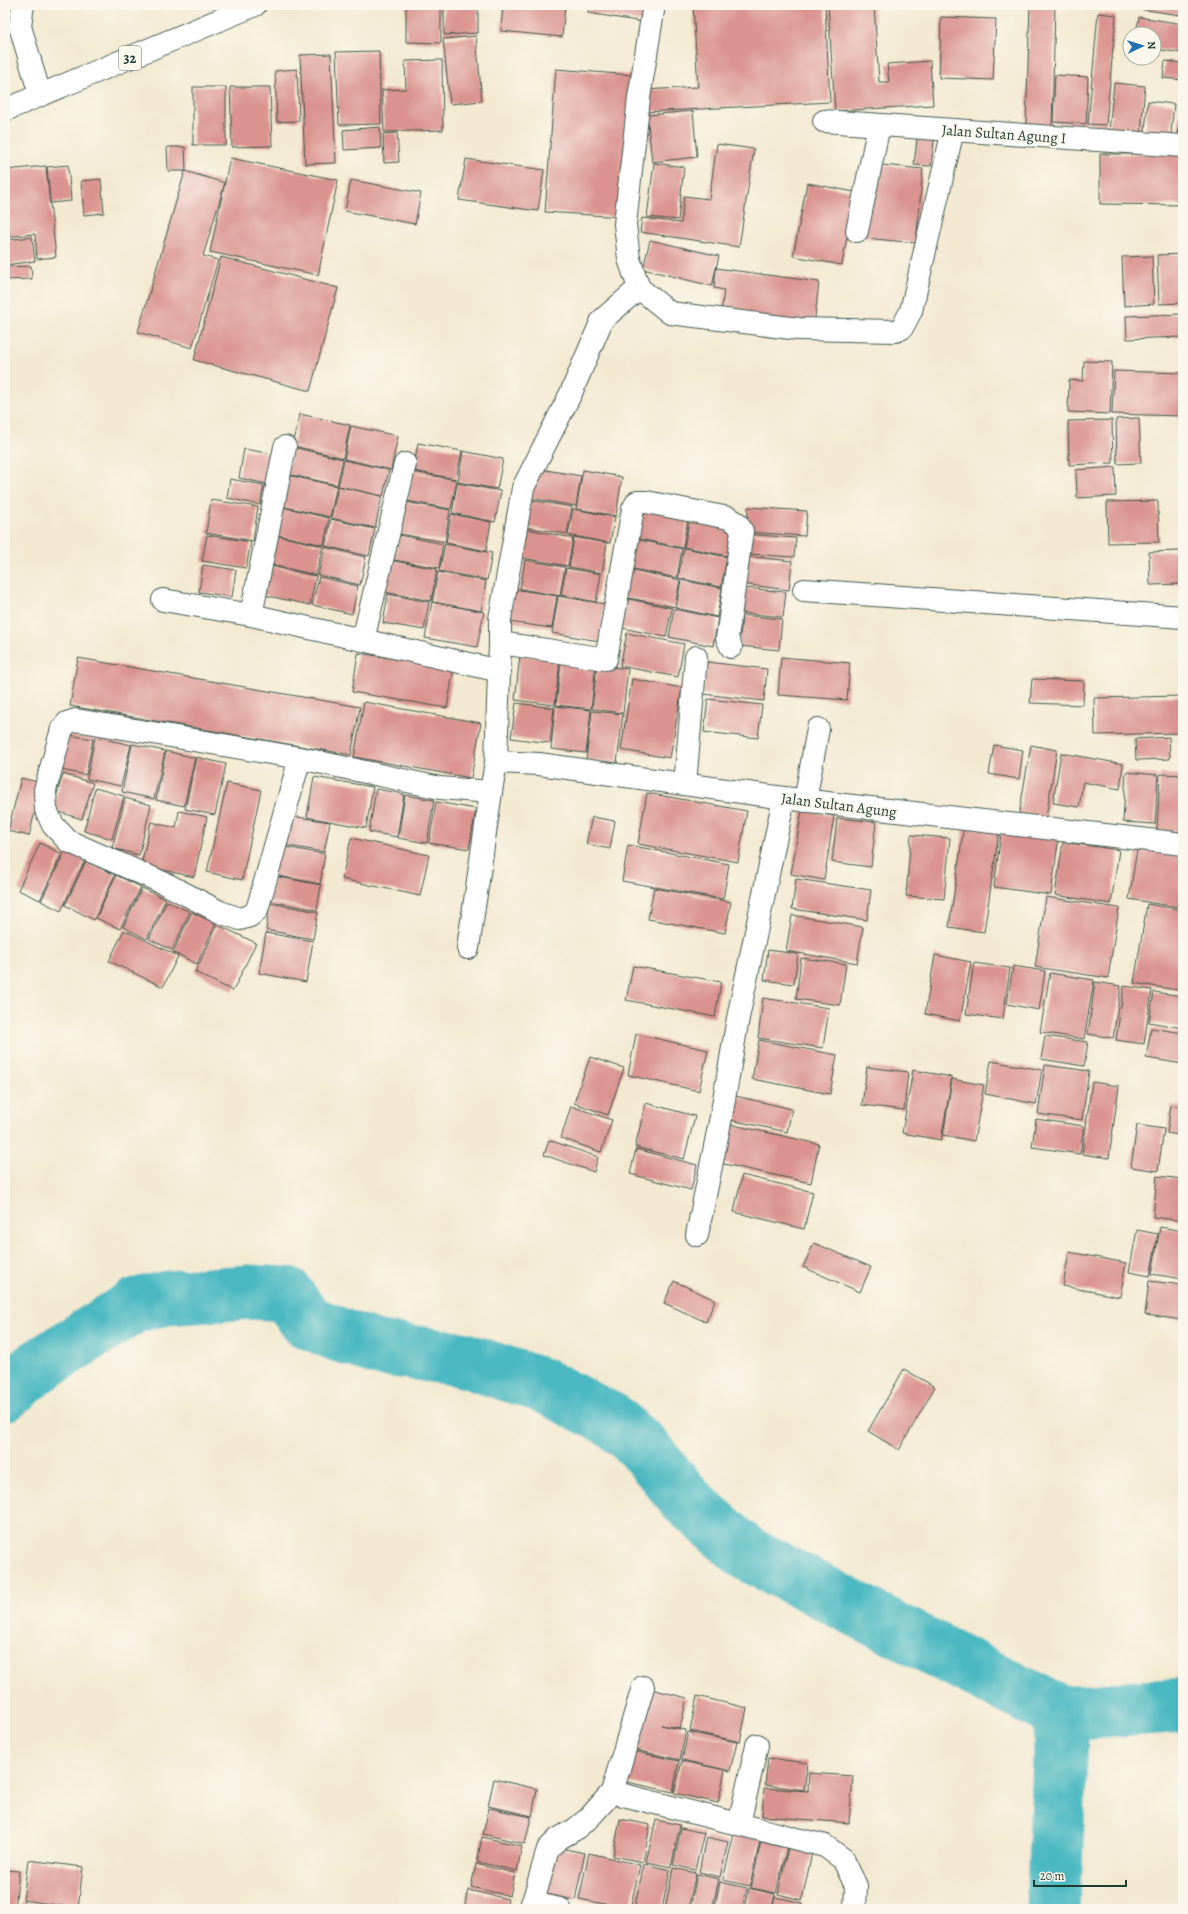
<svg xmlns="http://www.w3.org/2000/svg" width="1188" height="1914" viewBox="0 0 1188 1914" font-family="Alegreya,serif">
	<style>
		.lines { fill: none; stroke-linecap: round; stroke-linejoin: round }
		.river { stroke: #49b8c1; stroke-width: 55 }
		.building { fill: #da938f }
		.minor-casing { stroke: #3f574c; stroke-width: 24 }
		.trunk-casing { stroke: #3f574c; stroke-width: 24 }
		.minor { stroke: #fff; stroke-width: 22 }
		.trunk { stroke: #fff; stroke-width: 22 }
		.labels { text-anchor: middle; stroke-width: 4; stroke-linejoin: round; paint-order: stroke }
		.shield { fill: #fbf7ec; stroke: #61756b; stroke-width: 1 }
		.shield-label { font-size: 14px; font-weight: bold; fill: #1f3d34 }
		.street-label { font-size: 15px; fill: #1f3d34; stroke: #fbf7ec }
	</style>
	<rect width="100%" height="100%" fill="#fbf7ec"/>
	<filter id="ink" filterUnits="userSpaceOnUse"><feTurbulence type="fractalNoise" baseFrequency=".025" numOctaves="2"/><feDisplacementMap in="SourceGraphic" scale="8" xChannelSelector="R" yChannelSelector="G"/><feConvolveMatrix kernelMatrix="1 2 1 2 8 2 1 2 1" color-interpolation-filters="sRGB"/></filter>
	<filter id="wash" filterUnits="userSpaceOnUse"><feTurbulence type="fractalNoise" baseFrequency=".012" numOctaves="4" result="noise"/><feDisplacementMap in="SourceGraphic" scale="16" xChannelSelector="R" yChannelSelector="G"/><feGaussianBlur stdDeviation="0.9" result="paint"/><feColorMatrix in="noise" values="0 0 0 0 0 0 0 0 0 0 0 0 0 0 0 0 0 1.4 0 .05"/><feComposite in="paint" operator="in"/></filter>
	<g filter="url(#wash)">
		<rect width="100%" height="100%" fill="#f3e9d1"/>
		<g class="lines">
			<g class="river">
				<path d="M5,1394L37,1367L136,1305L168,1298L249,1292L287,1294L306,1321L339,1335L378,1348L461,1359L544,1386L612,1420L641,1445L688,1502L746,1553L1062,1714L1183,1705"/>
				<path d="M1053,1909L1062,1714"/>
			</g>
		</g>
		<g id="blocks">
			<g class="building">
				<path d="M406,5H441V43L406,42Z"/>
				<path d="M444,5H478V33L444,35Z"/>
				<path d="M503,5H565L562,37L501,31Z"/>
				<path d="M589,5H646L643,22L588,13Z"/>
				<path d="M693,5H825L830,102L645,112L644,90L698,87Z"/>
				<path d="M828,5H874L879,82H889L887,64L930,61L933,105L835,111Z"/>
				<path d="M1030,5H1055L1052,126L1026,125Z"/>
				<path d="M1114,5H1182L1180,15Z"/>
				<path d="M1098,13L1116,15L1106,125L1088,124Z"/>
				<path d="M941,17L996,19L993,80L939,78Z"/>
				<path d="M1139,17L1183,24V53L1154,49V34H1136Z"/>
				<path d="M476,36L482,101L450,104L443,39Z"/>
				<path d="M379,51L381,124L339,125L336,52Z"/>
				<path d="M331,54L336,163L305,164L300,55Z"/>
				<path d="M442,60L443,130L384,132L382,90L406,89L405,61Z"/>
				<path d="M1165,61L1183,63V80L1163,78Z"/>
				<path d="M297,69L299,121L277,122L275,71Z"/>
				<path d="M556,69L632,75L622,217L545,212Z"/>
				<path d="M1055,75L1088,77L1086,124L1053,122Z"/>
				<path d="M1114,83L1145,86L1141,133L1109,131Z"/>
				<rect x="193" y="87" width="33" height="58"/>
				<path d="M230,87H270L272,146L232,147Z"/>
				<path d="M1148,101L1174,104L1170,143L1144,140Z"/>
				<path d="M1180,102H1183V142H1178Z"/>
				<path d="M693,111L697,157L652,162L647,115Z"/>
				<path d="M380,127L381,148L344,150L343,130Z"/>
				<path d="M918,131L935,133L931,166L914,165Z"/>
				<path d="M397,133L399,162L384,163L383,134Z"/>
				<path d="M717,144L754,149L739,247L640,232L642,218L681,223L684,196L709,199Z"/>
				<path d="M167,147H185L186,171H168Z"/>
				<path d="M1100,154H1183V205L1100,204Z"/>
				<path d="M230,158L338,180L318,275L210,252Z"/>
				<path d="M466,159L544,170L538,211L459,200Z"/>
				<path d="M654,163L684,167L678,220L647,217Z"/>
				<path d="M872,164L923,169L916,243L865,238Z"/>
				<path d="M68,165L71,201L50,203L47,167Z"/>
				<path d="M46,166L56,257L37,259L35,234L5,237V170Z"/>
				<path d="M185,171L225,183L203,256L218,260L192,348L138,332Z"/>
				<path d="M101,179L104,213L84,215L81,181Z"/>
				<path d="M351,180L421,193L415,224L345,211Z"/>
				<path d="M807,183L855,192L842,265L793,256Z"/>
				<path d="M32,237L35,261L5,265V240Z"/>
				<path d="M650,240L719,256L712,286L643,269Z"/>
				<path d="M1183,254V303L1159,304L1157,255Z"/>
				<path d="M1152,256L1154,304L1124,306L1122,257Z"/>
				<path d="M221,257L338,288L310,391L194,360Z"/>
				<path d="M31,266L32,279L5,280V267Z"/>
				<path d="M716,268L819,282L814,326L721,313L724,290L714,288Z"/>
				<path d="M1183,314V337L1127,339L1126,316Z"/>
				<path d="M1084,361L1112,362L1110,414L1068,412L1069,380L1083,381Z"/>
				<path d="M1114,371L1183,373V416L1112,414Z"/>
				<path d="M300,414L350,425L343,458L293,446Z"/>
				<path d="M1139,418L1141,463L1117,464L1116,419Z"/>
				<path d="M1112,420L1113,463L1069,465L1068,421Z"/>
				<path d="M351,426L398,436L391,470L344,459Z"/>
				<path d="M418,443L462,451L456,479L413,471Z"/>
				<path d="M293,447L343,459L337,485L287,474Z"/>
				<path d="M244,449L273,454L267,484L239,478Z"/>
				<path d="M463,451L503,459L497,489L458,482Z"/>
				<path d="M344,460L389,470L383,496L338,486Z"/>
				<path d="M1115,467L1116,496L1077,498L1076,470Z"/>
				<path d="M534,468L581,476L576,506L529,498Z"/>
				<path d="M583,470L622,477L616,516L576,509Z"/>
				<path d="M413,472L457,480L451,509L407,501Z"/>
				<path d="M287,475L337,486L330,517L280,506Z"/>
				<path d="M230,479L264,485L260,505L227,498Z"/>
				<path d="M457,483L501,491L495,522L452,513Z"/>
				<path d="M338,486L382,496L375,528L331,518Z"/>
				<path d="M211,500L258,507L253,541L206,533Z"/>
				<path d="M530,500L572,507L567,534L525,527Z"/>
				<path d="M400,501L450,510L445,542L394,533Z"/>
				<path d="M1158,501L1159,542L1108,543L1107,502Z"/>
				<path d="M283,507L329,518L324,545L277,535Z"/>
				<path d="M748,507L807,511L805,536L747,532Z"/>
				<path d="M641,508L688,518L683,548L635,538Z"/>
				<path d="M573,509L615,517L610,543L568,535Z"/>
				<path d="M451,514L491,522L486,551L446,543Z"/>
				<path d="M690,517L733,526L727,556L684,547Z"/>
				<path d="M331,519L375,529L369,556L325,546Z"/>
				<path d="M521,528L573,538L568,566L516,557Z"/>
				<path d="M748,534L796,538L794,557L747,554Z"/>
				<path d="M207,535L251,542L246,568L202,561Z"/>
				<path d="M275,535L323,546L316,575L268,564Z"/>
				<path d="M399,535L443,544L439,568L394,560Z"/>
				<path d="M574,537L607,543L602,573L569,567Z"/>
				<path d="M635,539L682,549L677,578L628,568Z"/>
				<path d="M445,544L492,553L487,580L439,571Z"/>
				<path d="M325,547L366,557L360,585L318,575Z"/>
				<path d="M684,548L727,557L721,587L678,578Z"/>
				<path d="M1180,551L1181,584L1150,585L1149,552Z"/>
				<path d="M744,556L792,561L789,590L741,584Z"/>
				<path d="M389,560L437,569L431,601L384,592Z"/>
				<path d="M525,560L565,567L560,596L520,589Z"/>
				<path d="M203,565L236,570L232,597L199,592Z"/>
				<path d="M266,565L316,576L310,605L259,594Z"/>
				<path d="M566,568L601,574L596,602L561,595Z"/>
				<path d="M629,569L680,580L675,607L623,597Z"/>
				<path d="M438,572L486,581L481,611L432,602Z"/>
				<path d="M319,577L358,586L352,614L312,605Z"/>
				<path d="M681,580L722,588L717,617L676,608Z"/>
				<path d="M745,588L786,592L783,617L742,613Z"/>
				<path d="M514,589L557,596L552,628L509,622Z"/>
				<path d="M388,594L429,602L424,630L383,623Z"/>
				<path d="M558,596L605,604L599,641L552,633Z"/>
				<path d="M624,598L672,608L666,637L618,627Z"/>
				<path d="M432,602L484,612L477,647L425,638Z"/>
				<path d="M674,609L718,618L713,646L669,637Z"/>
				<path d="M742,615L782,619L779,650L739,646Z"/>
				<path d="M627,633L684,644L678,677L620,666Z"/>
				<path d="M358,653L454,668L447,708L352,692Z"/>
				<path d="M520,655L560,660L555,705L515,700Z"/>
				<path d="M781,657L850,663L847,700L778,695Z"/>
				<path d="M78,658L360,707L351,755L70,706Z"/>
				<path d="M561,659L596,663L591,709L556,705Z"/>
				<path d="M707,662L767,669L764,701L703,694Z"/>
				<path d="M597,665L628,669L623,713L592,709Z"/>
				<path d="M632,679L682,688L670,758L621,750Z"/>
				<path d="M1032,679L1084,681L1083,705L1030,703Z"/>
				<path d="M1181,696V733L1095,735L1094,698Z"/>
				<path d="M708,699L762,705L758,738L704,732Z"/>
				<path d="M364,702L481,723L471,778L354,757Z"/>
				<path d="M516,703L554,708L550,743L511,738Z"/>
				<path d="M555,706L591,710L586,753L551,749Z"/>
				<path d="M592,711L623,714L617,763L586,760Z"/>
				<path d="M68,735L93,739L86,775L61,770Z"/>
				<path d="M95,737L131,745L121,786L87,779Z"/>
				<path d="M1169,737L1170,759L1136,760L1135,739Z"/>
				<path d="M132,744L165,751L154,799L122,792Z"/>
				<path d="M994,745L1023,750L1019,779L989,774Z"/>
				<path d="M1031,745L1057,750L1046,818L1019,814Z"/>
				<path d="M166,751L195,758L184,806L156,800Z"/>
				<path d="M1061,753L1123,764L1120,789L1083,782L1079,807L1053,803Z"/>
				<path d="M196,757L226,764L215,815L185,809Z"/>
				<path d="M1126,772L1158,775L1155,824L1123,822Z"/>
				<path d="M63,774L93,783L82,819L52,810Z"/>
				<path d="M1160,774L1183,775V832L1157,830Z"/>
				<path d="M314,777L373,787L366,828L307,817Z"/>
				<path d="M21,778L42,783L29,836L8,831Z"/>
				<path d="M227,783L261,790L242,880L207,872Z"/>
				<path d="M95,788L124,796L112,839L84,831Z"/>
				<path d="M376,789L404,794L397,837L369,832Z"/>
				<path d="M647,793L747,811L738,862L638,844Z"/>
				<path d="M405,795L434,800L427,843L398,838Z"/>
				<path d="M125,798L151,805L139,855L112,848Z"/>
				<path d="M436,802L476,809L469,849L429,843Z"/>
				<path d="M802,810L834,816L824,880L791,874Z"/>
				<path d="M179,811L207,817L194,877L141,865L151,822L176,828Z"/>
				<path d="M290,816L330,822L324,852L284,845Z"/>
				<path d="M592,817L615,821L610,849L586,844Z"/>
				<path d="M837,818L876,822L871,867L832,862Z"/>
				<path d="M964,826L999,832L984,932L949,927Z"/>
				<path d="M1002,826L1059,835L1051,895L994,887Z"/>
				<path d="M911,835L950,838L944,899L906,896Z"/>
				<path d="M351,838L429,855L420,896L342,879Z"/>
				<path d="M1063,842L1119,850L1111,904L1055,895Z"/>
				<path d="M40,843L62,854L40,900L18,890Z"/>
				<path d="M1138,843L1183,851V908L1129,899Z"/>
				<path d="M628,845L729,864L723,899L622,881Z"/>
				<path d="M279,846L325,854L320,884L273,875Z"/>
				<path d="M65,851L85,860L61,911L41,901Z"/>
				<path d="M86,861L115,875L94,920L65,905Z"/>
				<path d="M116,875L141,887L120,929L96,918Z"/>
				<path d="M274,876L321,885L317,910L269,901Z"/>
				<path d="M796,879L871,890L867,920L792,909Z"/>
				<path d="M142,888L166,899L147,939L123,927Z"/>
				<path d="M654,888L731,902L725,933L648,919Z"/>
				<path d="M1046,897L1119,908L1108,978L1035,967Z"/>
				<path d="M167,901L190,912L172,950L149,939Z"/>
				<path d="M270,903L318,912L313,939L266,930Z"/>
				<path d="M1147,904L1183,910V991L1134,983Z"/>
				<path d="M192,912L216,924L197,964L173,952Z"/>
				<path d="M792,915L863,927L857,963L786,951Z"/>
				<path d="M218,925L256,943L233,991L195,972Z"/>
				<path d="M124,930L178,956L163,987L109,961Z"/>
				<path d="M266,933L313,941L306,982L259,973Z"/>
				<path d="M768,950L798,954L794,984L764,980Z"/>
				<path d="M935,955L971,962L960,1021L925,1014Z"/>
				<path d="M801,958L846,964L840,1005L796,999Z"/>
				<path d="M974,963L1010,968L1003,1019L966,1014Z"/>
				<path d="M633,966L721,982L715,1017L626,1000Z"/>
				<path d="M1013,966L1045,971L1039,1010L1007,1004Z"/>
				<path d="M1050,973L1094,980L1084,1039L1040,1032Z"/>
				<path d="M1095,982L1121,986L1113,1038L1088,1034Z"/>
				<path d="M1124,986L1152,990L1144,1044L1116,1040Z"/>
				<path d="M1154,992L1183,996V1028L1149,1022Z"/>
				<path d="M763,998L829,1008L823,1048L758,1038Z"/>
				<path d="M1151,1028L1183,1033V1064L1146,1058Z"/>
				<path d="M636,1034L708,1050L699,1091L628,1075Z"/>
				<path d="M1045,1036L1088,1042L1084,1066L1041,1059Z"/>
				<path d="M759,1040L837,1055L830,1094L752,1079Z"/>
				<path d="M590,1057L624,1068L608,1115L574,1103Z"/>
				<path d="M991,1061L1042,1070L1036,1104L985,1094Z"/>
				<path d="M1045,1065L1089,1071L1082,1120L1038,1114Z"/>
				<path d="M867,1067L908,1072L904,1110L862,1105Z"/>
				<path d="M913,1070L952,1077L941,1140L902,1133Z"/>
				<path d="M952,1079L984,1085L974,1141L943,1135Z"/>
				<path d="M1092,1082L1119,1086L1109,1158L1082,1154Z"/>
				<path d="M731,1095L792,1109L787,1132L726,1119Z"/>
				<path d="M646,1103L695,1116L684,1159L635,1147Z"/>
				<path d="M1171,1105L1183,1107V1136L1167,1133Z"/>
				<path d="M571,1106L612,1120L601,1152L561,1138Z"/>
				<path d="M1036,1119L1084,1126L1080,1154L1032,1147Z"/>
				<path d="M724,1123L819,1144L811,1183L715,1162Z"/>
				<path d="M1137,1125L1164,1129L1158,1171L1131,1167Z"/>
				<path d="M549,1140L598,1157L594,1172L544,1155Z"/>
				<path d="M636,1149L697,1165L691,1190L630,1174Z"/>
				<path d="M742,1175L813,1192L804,1229L734,1212Z"/>
				<path d="M1157,1176L1183,1179V1221L1153,1217Z"/>
				<path d="M1160,1227L1183,1231V1279L1152,1274Z"/>
				<path d="M1137,1230L1158,1234L1150,1276L1129,1272Z"/>
				<path d="M814,1243L871,1267L860,1292L803,1267Z"/>
				<path d="M1069,1252L1126,1263L1120,1297L1063,1286Z"/>
				<path d="M674,1281L715,1300L706,1322L664,1303Z"/>
				<path d="M1149,1281L1183,1285V1320L1145,1315Z"/>
				<path d="M904,1369L935,1387L899,1450L868,1431Z"/>
				<path d="M651,1689L687,1698L680,1728L661,1725L686,1730L680,1760L631,1749Z"/>
				<path d="M697,1696L747,1708L740,1742L690,1731Z"/>
				<path d="M688,1732L737,1742L730,1771L682,1760Z"/>
				<path d="M628,1750L679,1761L673,1792L622,1781Z"/>
				<path d="M768,1758L808,1763L804,1790L765,1785Z"/>
				<path d="M682,1761L725,1770L718,1803L674,1793Z"/>
				<path d="M809,1773L853,1776L849,1823L762,1816L764,1788L808,1791Z"/>
				<path d="M494,1779L537,1789L532,1816L488,1806Z"/>
				<path d="M489,1808L531,1817L525,1844L483,1834Z"/>
				<path d="M620,1819L650,1825L643,1862L613,1856Z"/>
				<path d="M656,1820L680,1825L671,1867L646,1862Z"/>
				<path d="M681,1828L704,1833L695,1870L673,1865Z"/>
				<path d="M735,1829L761,1836L750,1886L723,1880Z"/>
				<path d="M482,1837L522,1846L517,1871L477,1862Z"/>
				<path d="M706,1837L728,1842L720,1877L699,1872Z"/>
				<path d="M762,1837L788,1843L776,1893L751,1888Z"/>
				<path d="M789,1843L813,1848L802,1900L778,1894Z"/>
				<path d="M555,1847L585,1853L575,1900L545,1894Z"/>
				<path d="M589,1853L640,1865L630,1909L579,1899Z"/>
				<path d="M28,1860L83,1867L78,1908L23,1900Z"/>
				<path d="M476,1864L515,1873L510,1896L471,1887Z"/>
				<path d="M644,1864L670,1870L662,1909H634Z"/>
				<path d="M673,1868L696,1873L688,1909H665Z"/>
				<path d="M5,1870L19,1871L15,1909H5Z"/>
				<path d="M697,1874L719,1879L712,1909H690Z"/>
				<path d="M720,1882L747,1888L742,1909H714Z"/>
				<path d="M749,1888L775,1894L772,1909H745Z"/>
				<path d="M468,1890L508,1899L506,1909H464Z"/>
				<path d="M775,1897L803,1903L801,1909H772Z"/>
				<path d="M22,1903L61,1908V1909H21Z"/>
			</g>
		</g>
	</g>
	<g filter="url(#ink)">
		<use href="#blocks" fill-opacity="0" stroke="#3f574c" stroke-width="1"/>
		<g class="lines">
			<defs>
				<g id="minor">
					<path d="M23,5L20,26L40,95"/>
					<path d="M654,5L639,98L625,224L629,259L639,288L670,313L799,329L896,331L902,328L911,311L953,130"/>
					<path d="M824,121L1183,146"/>
					<path d="M857,231L879,125"/>
					<path d="M804,590L1183,617"/>
					<path d="M163,600L251,615L500,671"/>
					<path d="M251,615L285,447"/>
					<path d="M363,640L405,464"/>
					<path d="M500,643V619L523,488L571,393L602,320L639,288"/>
					<path d="M300,758L257,910L250,916L240,919L220,912L168,885L68,841L53,825L46,810L45,790L62,729L67,723L76,720L300,758L440,788L491,792L496,762L500,643L606,659L633,509L637,502H646L729,518L737,523L742,531L727,638L731,647"/>
					<path d="M496,762L539,764L784,798L1183,844"/>
					<path d="M685,784L696,657"/>
					<path d="M805,801L818,729"/>
					<path d="M468,948L491,792"/>
					<path d="M697,1235L721,1117L738,1018L784,798"/>
					<path d="M612,1792L643,1687"/>
					<path d="M739,1824L757,1745"/>
					<path d="M532,1903L560,1909"/>
					<path d="M531,1909L548,1849L558,1839L574,1830L589,1818L612,1792L825,1846L843,1859L856,1886L855,1909"/>
				</g>
				<path id="trunk" d="M5,110L255,5"/>
			</defs>
			<use href="#minor" class="minor-casing"/>
			<use href="#trunk" class="trunk-casing"/>
			<use href="#minor" class="minor"/>
			<use href="#trunk" class="trunk"/>
		</g>
	</g>
	<g class="labels">
		<rect class="shield" x="119" y="46" width="22" height="24" rx="3"/>
		<g class="shield-label">
			<text x="130" y="63">32</text>
		</g>
		<g class="street-label">
			<text transform="translate(1004 134) rotate(4)" y="5">Jalan Sultan Agung I</text>
			<text transform="translate(839 805) rotate(7)" y="5">Jalan Sultan Agung</text>
		</g>
	</g>
	<rect width="1188" height="1914" fill="none" stroke="#fbf7ec" stroke-width="20"/>
	<g transform="translate(1142 46) rotate(86)"><circle r="19" fill="#fbf7ec" stroke="#a3ada2"/>
	<path d="M0-3L7 15L0 10L-7 15Z" fill="#1f6fb2"/>
	<text y="-6" font-size="11" font-weight="bold" text-anchor="middle" fill="#1f3d34">N</text>
	</g>
	<path d="M1034 1880v6h92v-6" fill="none" stroke="#1f3d34" stroke-width="2"/>
	<text x="1040" y="1880" font-size="12" fill="#1f3d34" stroke="#fbf7ec" stroke-width="3" paint-order="stroke">20 m</text>
</svg>
